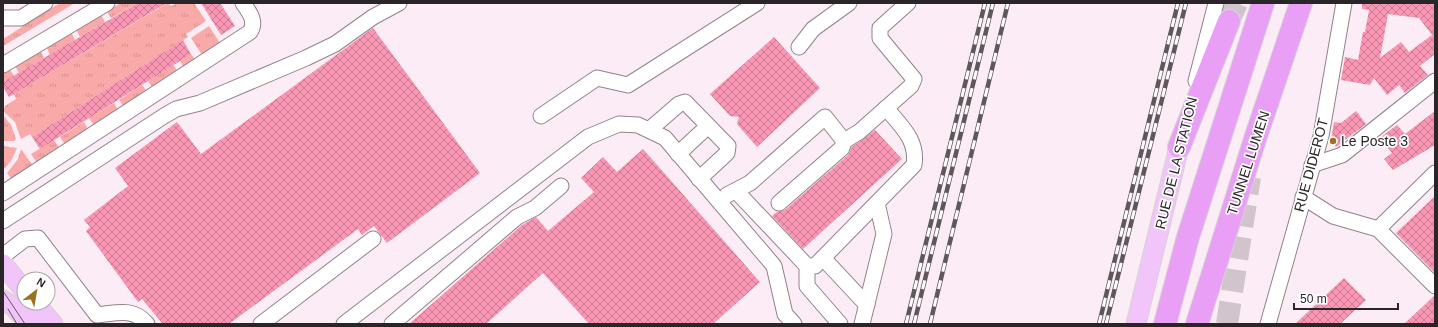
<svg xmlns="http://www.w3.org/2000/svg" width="1438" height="327" viewBox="0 0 1438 327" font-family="Arial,sans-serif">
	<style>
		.grass { fill: url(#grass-tufts) }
		.building { fill: url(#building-cross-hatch); fill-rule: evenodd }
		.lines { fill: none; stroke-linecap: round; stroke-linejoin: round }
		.highway-tunnel { stroke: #d2c4cc; stroke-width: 22; stroke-dasharray: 22 11; stroke-linecap: butt }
		.minor-casing { stroke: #91838c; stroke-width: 17 }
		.major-casing { stroke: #d4d3d4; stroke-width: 21 }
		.highway-casing { stroke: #d4d3d4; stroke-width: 24 }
		.minor { stroke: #fff; stroke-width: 15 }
		.major { stroke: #f1c5f9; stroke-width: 19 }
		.highway { stroke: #e89ff5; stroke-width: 22 }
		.tram { stroke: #5f575c; stroke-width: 1 }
		.rail-casing { stroke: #5f575c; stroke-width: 4.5 }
		.rail { stroke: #fff; stroke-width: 3; stroke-dasharray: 9; stroke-linecap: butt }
		.poi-dot { fill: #9b7320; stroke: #fff; stroke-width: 1.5 }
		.labels { text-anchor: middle; stroke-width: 3.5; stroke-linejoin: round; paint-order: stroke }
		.poi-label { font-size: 14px; fill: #2a2528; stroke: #fff; text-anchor: start }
		.street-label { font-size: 14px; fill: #2a2528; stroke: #fff }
	</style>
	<defs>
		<pattern id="grass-tufts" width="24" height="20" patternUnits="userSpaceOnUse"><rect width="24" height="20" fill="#f9a9a7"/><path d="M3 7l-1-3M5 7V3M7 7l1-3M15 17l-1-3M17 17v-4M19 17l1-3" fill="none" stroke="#d69190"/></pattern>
		<pattern id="building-cross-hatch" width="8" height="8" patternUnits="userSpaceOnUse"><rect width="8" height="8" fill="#f996b3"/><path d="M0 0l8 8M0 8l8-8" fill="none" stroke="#ca7a92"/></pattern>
	</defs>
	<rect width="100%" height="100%" fill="#fcecf5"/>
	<g class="grass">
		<path d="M60,3H75L3,46V39Z"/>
		<path d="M121,3L136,4L111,18L107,11Z"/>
		<path d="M168,3L171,6L177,3H194L206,21L186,34L188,37L32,137L30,134L21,139L15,122L3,111L5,106L16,99L14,94Z"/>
		<path d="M101,15L105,22L80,37L76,29Z"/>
		<path d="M209,26L222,46L204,58L191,38Z"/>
		<path d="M71,32L75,40L50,55L47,48L49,47L48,45Z"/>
		<path d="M40,50L44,58L19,73L15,66Z"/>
		<path d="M191,54L197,62L185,70L180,61Z"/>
		<path d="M173,65L179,73L154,89L148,81Z"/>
		<path d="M9,68L14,76L3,82V72Z"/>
		<path d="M142,85L148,93L125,108L119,100Z"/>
		<path d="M114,103L119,112L95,127L89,118Z"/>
		<path d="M3,115L11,125L16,139L14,141H3Z"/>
		<path d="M84,122L89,131L66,146L60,137Z"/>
		<path d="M54,140L60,149L37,163L31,154Z"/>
		<path d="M3,146L17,148L11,161L4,169Z"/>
		<path d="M21,149L34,167L13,181L7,173L18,159Z"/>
	</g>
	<g class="building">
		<path d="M138,3H167L9,97L3,87V82Z"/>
		<path d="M201,3H220L235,26L221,35Z"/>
		<path d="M1362,3H1435V54L1420,66L1428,75L1405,93L1399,85L1387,95L1374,78L1370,85L1341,80L1345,57L1358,60L1363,32H1365L1369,10L1362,9ZM1388,14L1419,18L1432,35L1409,52L1401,42L1380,58Z"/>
		<path d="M373,28L480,173L387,243L374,226L362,235L358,229L229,324H163L142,299L138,302L86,231L90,227L84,220L128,186L115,168L177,122L201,154Z"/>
		<path d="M774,37L820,88L757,147L737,124L739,117L730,116L710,94Z"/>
		<path d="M183,40L191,54L40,149L32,137Z"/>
		<path d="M1356,111L1366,124L1336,147L1331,140L1334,122L1341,123Z"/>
		<path d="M1435,111V145L1393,170L1384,159L1392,153L1380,138L1397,125L1405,134Z"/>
		<path d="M875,130L902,159L803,249L772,216L777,212L785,210L848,155L852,147Z"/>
		<path d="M643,149L760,282L713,324H589L543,273L486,324H409L522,225L536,217L548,231L594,192L581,178L603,157L617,172Z"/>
		<path d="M1435,196V273L1396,233Z"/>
		<path d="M1344,278L1366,300L1340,324H1295Z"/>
		<path d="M1435,295V324H1404Z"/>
	</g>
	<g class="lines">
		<g class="highway-tunnel">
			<path d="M1229,21L1237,3"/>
			<path d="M1227,324L1250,177"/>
		</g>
		<defs>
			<g id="minor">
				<path d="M3,18H21L45,3"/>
				<path d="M799,47L813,29L849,3"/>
				<path d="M3,65L107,3"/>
				<path d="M1196,81L1216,3"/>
				<path d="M541,116L597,78L628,85L757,3"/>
				<path d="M649,130L679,104L685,102L728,146L727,153L699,179"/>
				<path d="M844,141L859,132L911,86L914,79L880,38V28L908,3"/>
				<path d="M678,154L708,126"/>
				<path d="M1312,165L1342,155L1435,81"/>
				<path d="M736,191L807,266H815L914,165C918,140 901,126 886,108"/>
				<path d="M3,193L250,32C257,21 249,12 243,3"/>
				<path d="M727,195L750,183L825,117L844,141L842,148L779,203"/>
				<path d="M1303,197L1333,216L1378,229L1435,286"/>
				<path d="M3,221L164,116L176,109L200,103L306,58L335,44L373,17L399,3"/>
				<path d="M1378,229L1435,173"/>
				<path d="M3,256L25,239L38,238L97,315C117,313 133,307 147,324"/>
				<path d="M823,258L867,305"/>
				<path d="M807,266V286L840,324"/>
				<path d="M261,324L373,239"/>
				<path d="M344,324L588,137L619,124L638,125L665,138L774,266L785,314L794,324"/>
				<path d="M392,324L517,217L535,208L561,186"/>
				<path d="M862,324L884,234L877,203"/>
				<path d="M1268,324L1321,136L1344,3"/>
			</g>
			<g id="major">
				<path d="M3,264L24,290"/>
				<path d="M3,300L14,307L29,324"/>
				<path d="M35,303L53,324"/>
				<path d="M1136,324L1179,147"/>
			</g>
			<g id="highway">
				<path d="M1179,147L1229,21"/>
				<path d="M1165,324L1188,237L1263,3"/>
				<path d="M1197,324L1256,136L1301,3"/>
			</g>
		</defs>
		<use href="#minor" class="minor-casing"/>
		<use href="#major" class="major-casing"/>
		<use href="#highway" class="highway-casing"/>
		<use href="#minor" class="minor"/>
		<use href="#major" class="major"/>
		<use href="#highway" class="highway"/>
		<g class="tram">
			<path d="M3,291L25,324"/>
			<path d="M8,309L17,324"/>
		</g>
		<defs>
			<g id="rail">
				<path d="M906,324L985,3"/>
				<path d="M914,324L993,3"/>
				<path d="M930,324L1008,3"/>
				<path d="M1099,324L1178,3"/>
				<path d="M1106,324L1186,3"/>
			</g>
		</defs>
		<use href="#rail" class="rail-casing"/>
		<use href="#rail" class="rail"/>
	</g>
	<circle class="poi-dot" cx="1333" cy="141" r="4"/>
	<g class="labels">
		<g class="poi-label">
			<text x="1341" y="146">Le Poste 3</text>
		</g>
		<g class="street-label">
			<text transform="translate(1176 163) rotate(-76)" y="5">RUE DE LA STATION</text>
			<text transform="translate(1248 163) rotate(-72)" y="5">TUNNEL LUMEN</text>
			<text transform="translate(1311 165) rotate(-75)" y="5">RUE DIDEROT</text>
		</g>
	</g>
	<rect width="1438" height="327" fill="none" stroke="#2a2528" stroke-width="8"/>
	<g transform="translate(36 291) rotate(31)"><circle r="19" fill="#ffffff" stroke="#aaa8a9"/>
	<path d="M0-3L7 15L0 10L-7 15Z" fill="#9b7320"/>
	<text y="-6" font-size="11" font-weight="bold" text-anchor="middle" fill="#2a2528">N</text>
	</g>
	<path d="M1294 303v6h104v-6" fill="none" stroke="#2a2528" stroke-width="2"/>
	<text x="1300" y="303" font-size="12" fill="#2a2528" stroke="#ffffff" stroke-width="3" paint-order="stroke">50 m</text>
</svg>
